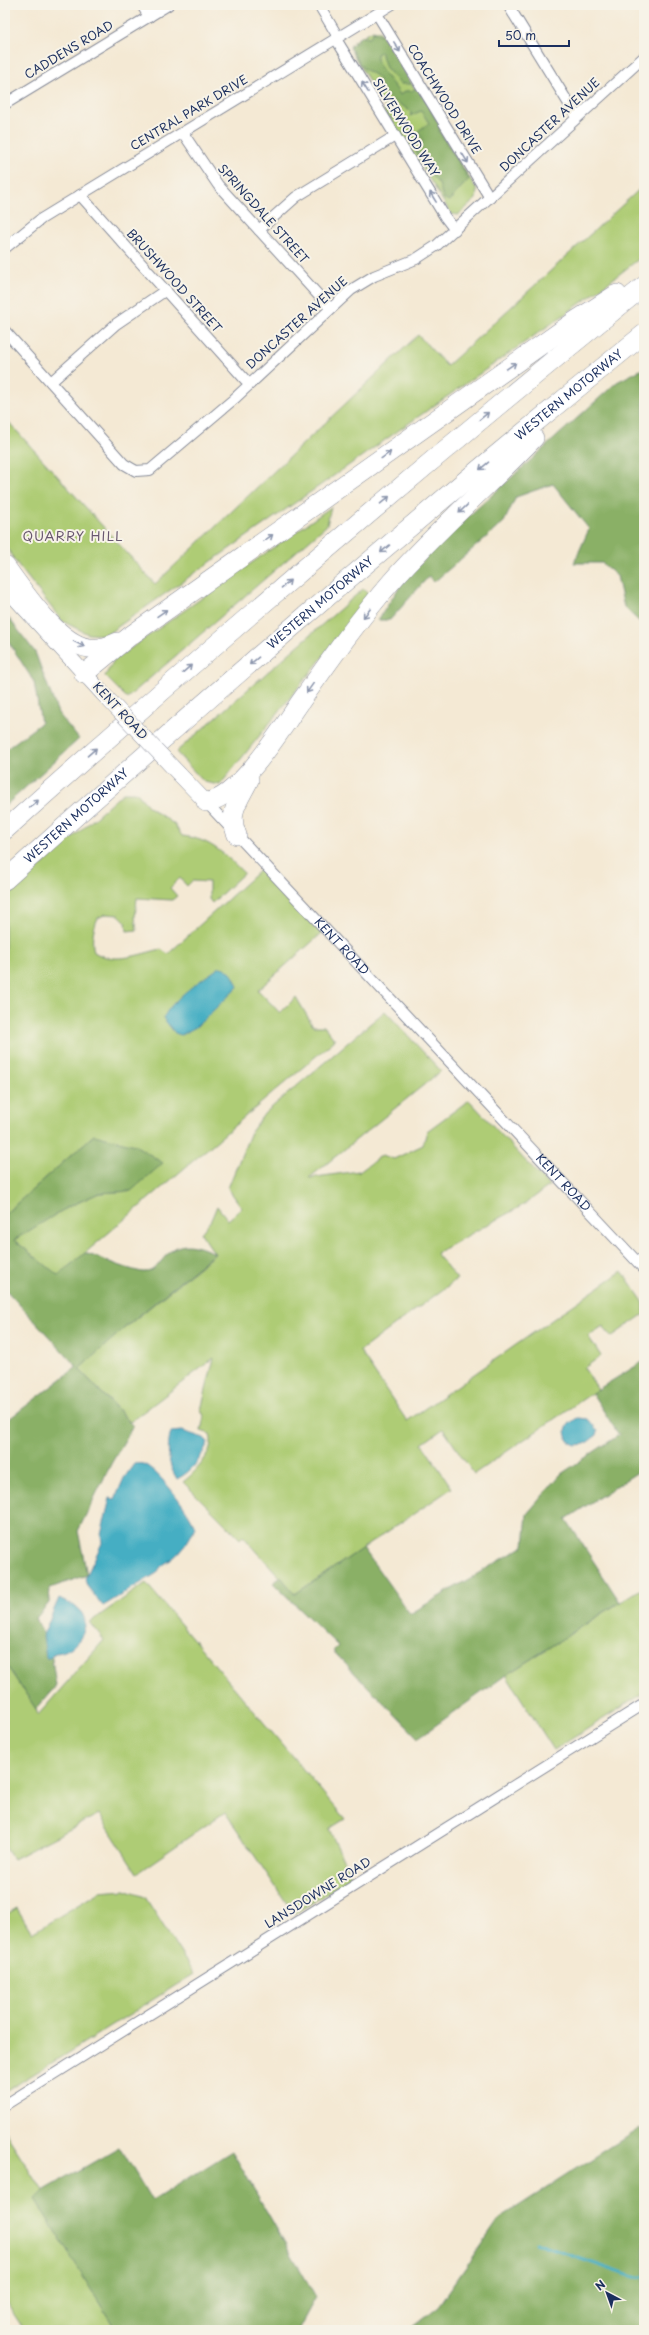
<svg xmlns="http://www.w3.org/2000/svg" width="649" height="2335" viewBox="0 0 649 2335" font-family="'Playpen Sans',sans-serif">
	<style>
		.green { fill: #aecc74; stroke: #647e69 }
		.forest { fill: #8ab066; stroke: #527062 }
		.water { fill: #44aec3; stroke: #306e90 }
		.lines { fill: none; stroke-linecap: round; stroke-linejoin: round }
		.stream { stroke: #44aec3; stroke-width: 3 }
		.street-casing { stroke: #888c99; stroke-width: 12 }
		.secondary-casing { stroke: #888c99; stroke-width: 16 }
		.highway-casing { stroke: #888c99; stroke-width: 20 }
		.street { stroke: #fff; stroke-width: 10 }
		.secondary { stroke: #fff; stroke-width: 15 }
		.highway { stroke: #fff; stroke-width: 19 }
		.secondary-bridge-casing { stroke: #888c99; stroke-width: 16; stroke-linecap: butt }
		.secondary-bridge { stroke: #fff; stroke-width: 15 }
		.oneway { stroke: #8d97ae }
		.labels { text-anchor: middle; stroke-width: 4; stroke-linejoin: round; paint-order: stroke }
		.street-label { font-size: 12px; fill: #1b2f5e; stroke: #f7f3e8 }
		.neighbourhood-label { font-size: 13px; letter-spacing: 1px; fill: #695870; stroke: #f7f3e8 }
	</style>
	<rect width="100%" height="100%" fill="#f7f3e8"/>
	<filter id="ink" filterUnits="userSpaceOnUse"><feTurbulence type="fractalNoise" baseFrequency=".025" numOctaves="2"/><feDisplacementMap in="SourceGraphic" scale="8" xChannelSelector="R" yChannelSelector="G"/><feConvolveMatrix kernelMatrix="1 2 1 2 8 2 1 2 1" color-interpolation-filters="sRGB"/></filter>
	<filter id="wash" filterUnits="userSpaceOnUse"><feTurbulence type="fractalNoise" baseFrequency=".012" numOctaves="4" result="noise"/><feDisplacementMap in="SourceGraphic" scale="16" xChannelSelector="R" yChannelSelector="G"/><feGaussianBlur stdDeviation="0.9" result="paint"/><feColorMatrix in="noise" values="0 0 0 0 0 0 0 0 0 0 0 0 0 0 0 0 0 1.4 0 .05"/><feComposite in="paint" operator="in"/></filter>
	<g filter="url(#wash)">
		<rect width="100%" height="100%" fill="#f4e9d4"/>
		<g class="green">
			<path d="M373,30L380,32L417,92L422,93L443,127L441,131L477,190L476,199L458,215L451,214L416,157L411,156L384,112L385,107L352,53L354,41Z"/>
			<path d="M644,185V255L591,296L106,635L88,634L62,621L15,561L5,544V418L155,584L418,335L447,366Z"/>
			<path d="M331,507L327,525L127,698L105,676L114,660Z"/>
			<path d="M363,589L371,597L220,785L204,782L176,752Z"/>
			<path d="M123,793H137L150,808L174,824L182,836C211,839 224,854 244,873L212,903L209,899V882L192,881L187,886L180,878L170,888L177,896L172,900L137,898L135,917L137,930L127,931L126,922L119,915L106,914L98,918C93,928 91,941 94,952C114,965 140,954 161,949L168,954L260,870L322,933L258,990L280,1013L296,997L313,1026H324L335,1040L58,1276L13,1240L68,1207L99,1193L131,1191L94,1135L5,1214V898Z"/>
			<path d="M385,1011L441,1071L309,1178L359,1171L358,1173L382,1155L394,1159L423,1145L427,1131L469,1100L549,1186L525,1204L436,1253L457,1279L360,1351L407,1421L622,1271L644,1303V1314L611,1337L603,1326L588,1336L601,1356L584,1368L598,1389L474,1474L443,1429L422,1444L452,1488L295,1594L243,1536L240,1539L183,1482C195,1473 216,1451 210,1434L201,1431L204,1416L201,1410L214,1358L130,1422L77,1367L215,1254L201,1233L211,1220L217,1206L228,1220L242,1208L228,1188L251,1132L265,1113Z"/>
			<path d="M146,1583L345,1819L329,1829L352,1878L294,1914L225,1812L137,1873L99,1814L13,1859L5,1847V1663L36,1709L38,1715L104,1640L90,1622Z"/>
			<path d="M644,1587V1693L554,1750L506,1675Z"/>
			<path d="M125,1890L145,1897L194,1974L5,2092V1915L17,1908L32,1933L99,1892Z"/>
			<path d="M5,2132L43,2191L36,2199L116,2330H25L5,2300Z"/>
		</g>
		<g class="forest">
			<path d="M373,32L382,35L412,84H401L386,68L381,52L377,54C375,68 395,84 400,95L405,91H412L417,87L419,88L440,127L439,131L469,179L449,201L443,198L439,184L426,170L425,163L416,153L423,140L418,131L429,123L421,111L410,116L411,113C405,105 392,102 384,93C381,90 382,86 380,82C378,76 371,73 366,70C359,66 356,55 350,48L351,45L357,42L360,36L369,38Z"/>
			<path d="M644,368V626L624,607L617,576L602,563H574L589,529L553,484L516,497L504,522L434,582L429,576L390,620H378L404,580L460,524L617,382Z"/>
			<path d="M5,613L35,652L58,713L79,739L5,806V750L41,723L34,682L5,636Z"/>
			<path d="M94,1135L135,1145L163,1163L131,1191L99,1193L68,1207L14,1240L58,1275L85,1253C97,1257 134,1272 144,1272C163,1273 164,1239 195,1246C202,1247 209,1251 215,1253L129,1324L79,1369L133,1426L111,1464L78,1531L87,1575L50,1588L49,1603L36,1618L51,1652L56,1686L36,1709L5,1663V1422L77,1367L5,1289V1214Z"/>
			<path d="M644,1361V1468L566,1519L620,1602L506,1675L418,1738L333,1651L338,1646L273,1583L281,1577L295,1594L363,1548L410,1614L524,1546L527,1514L561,1474L619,1435L592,1393Z"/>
			<path d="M640,2128L644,2136V2330H408L438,2307L500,2218Z"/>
			<path d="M120,2147L152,2201L232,2151L316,2297L298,2330H116L35,2199L43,2191Z"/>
		</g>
		<g class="water">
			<path d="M220,967C230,968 235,978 238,987L196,1027L181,1035L175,1033L163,1018C175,996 200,981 220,967Z"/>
			<path d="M577,1418L588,1419L598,1431L597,1435L585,1444L575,1445L568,1441L565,1432L569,1424Z"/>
			<path d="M182,1431L204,1438L208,1442C201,1458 193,1471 177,1479C168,1465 166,1449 171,1432Z"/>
			<path d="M134,1464C136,1464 141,1463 143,1464C158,1469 190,1512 195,1527C190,1539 183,1550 173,1558C166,1564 162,1563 157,1573L103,1606L87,1586L85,1579L102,1543L101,1535L110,1498L115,1499L124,1478Z"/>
			<path d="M59,1598C65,1601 73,1604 78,1609C96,1624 76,1653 55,1653L50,1658H46L43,1635Z"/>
		</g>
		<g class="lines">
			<path class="stream" d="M535,2243L630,2276H644"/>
		</g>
	</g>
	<g filter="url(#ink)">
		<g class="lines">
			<defs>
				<g id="street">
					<path d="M142,5L149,17"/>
					<path d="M319,5L338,37"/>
					<path d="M508,5L577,117"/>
					<path d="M377,14L490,198"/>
					<path d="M336,39L445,217L455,230"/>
					<path d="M5,104L168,5"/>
					<path d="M183,133L218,185L330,308"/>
					<path d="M80,195L249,384"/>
					<path d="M259,230L296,197L395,136"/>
					<path d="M5,248L41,219L391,5"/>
					<path d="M5,331L124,464L136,471L150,470L234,399L351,290L374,276L416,259L436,246L644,57"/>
					<path d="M51,382L116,324L166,290"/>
					<path id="s1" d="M206,802L644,1269"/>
					<path d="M5,2105L644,1704"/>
				</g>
				<g id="secondary">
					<path d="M5,587L104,695"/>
					<path d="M180,775L206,802"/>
				</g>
				<g id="highway">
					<path d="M5,566C23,590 58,644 89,648C99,650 109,646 118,642"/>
					<path d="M84,674L130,636L575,321L617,294"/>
					<path d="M206,802C237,801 283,727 301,701C330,660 359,619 392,581C436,531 488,486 534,438"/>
					<path d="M5,830C214,643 427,462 644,286"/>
					<path d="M237,835C227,812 239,801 249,780"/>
					<path id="s2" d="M5,880C213,692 426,510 644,334"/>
				</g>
			</defs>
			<use href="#street" class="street-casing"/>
			<use href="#secondary" class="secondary-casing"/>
			<use href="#highway" class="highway-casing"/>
			<use href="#street" class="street"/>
			<use href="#secondary" class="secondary"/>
			<use href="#highway" class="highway"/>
			<defs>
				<path id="secondary-bridge" d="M104,695L180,775"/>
			</defs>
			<use href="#secondary-bridge" class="secondary-bridge-casing"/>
			<use href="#secondary-bridge" class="secondary-bridge"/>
		</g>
		<defs><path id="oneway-shaft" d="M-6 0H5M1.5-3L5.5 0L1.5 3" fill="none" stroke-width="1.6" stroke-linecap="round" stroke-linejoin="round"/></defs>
		<g class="oneway">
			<use href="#oneway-shaft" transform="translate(397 47) rotate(58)"/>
			<use href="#oneway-shaft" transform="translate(365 87) rotate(-122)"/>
			<use href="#oneway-shaft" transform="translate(465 158) rotate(58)"/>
			<use href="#oneway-shaft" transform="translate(433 197) rotate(-122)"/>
			<use href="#oneway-shaft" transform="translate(511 366) rotate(-35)"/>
			<use href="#oneway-shaft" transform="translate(484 416) rotate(-39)"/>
			<use href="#oneway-shaft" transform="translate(386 455) rotate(-36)"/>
			<use href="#oneway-shaft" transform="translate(484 466) rotate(140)"/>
			<use href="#oneway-shaft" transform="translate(385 500) rotate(-40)"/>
			<use href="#oneway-shaft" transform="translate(463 509) rotate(136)"/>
			<use href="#oneway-shaft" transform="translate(268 538) rotate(-35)"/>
			<use href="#oneway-shaft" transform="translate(385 549) rotate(140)"/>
			<use href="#oneway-shaft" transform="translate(286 584) rotate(-41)"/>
			<use href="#oneway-shaft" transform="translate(162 613) rotate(-35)"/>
			<use href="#oneway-shaft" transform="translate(367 613) rotate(129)"/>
			<use href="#oneway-shaft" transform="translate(79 644) rotate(26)"/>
			<use href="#oneway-shaft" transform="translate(254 661) rotate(140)"/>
			<use href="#oneway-shaft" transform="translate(187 669) rotate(-41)"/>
			<use href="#oneway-shaft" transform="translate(310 688) rotate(125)"/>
			<use href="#oneway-shaft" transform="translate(92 752) rotate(-41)"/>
			<use href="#oneway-shaft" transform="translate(34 804) rotate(-42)"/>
		</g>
	</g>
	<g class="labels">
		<g class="street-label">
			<text transform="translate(69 50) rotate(-31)" y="4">CADDENS ROAD</text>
			<text transform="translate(444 99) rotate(58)" y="4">COACHWOOD DRIVE</text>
			<text transform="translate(189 113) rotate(-31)" y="4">CENTRAL PARK DRIVE</text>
			<text transform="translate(550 125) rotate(-43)" y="4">DONCASTER AVENUE</text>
			<text transform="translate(406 128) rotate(58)" y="4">SILVERWOOD WAY</text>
			<text transform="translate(263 214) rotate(48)" y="4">SPRINGDALE STREET</text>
			<text transform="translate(174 281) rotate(48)" y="4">BRUSHWOOD STREET</text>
			<text transform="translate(297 323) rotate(-42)" y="4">DONCASTER AVENUE</text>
			<text dy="4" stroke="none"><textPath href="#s2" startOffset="744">WESTERN MOTORWAY</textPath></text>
			<text dy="4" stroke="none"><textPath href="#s2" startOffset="420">WESTERN MOTORWAY</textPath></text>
			<text transform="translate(120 711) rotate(47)" y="4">KENT ROAD</text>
			<text dy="4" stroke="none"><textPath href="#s2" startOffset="96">WESTERN MOTORWAY</textPath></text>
			<text dy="4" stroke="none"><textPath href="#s1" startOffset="198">KENT ROAD</textPath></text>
			<text dy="4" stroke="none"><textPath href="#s1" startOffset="522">KENT ROAD</textPath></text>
			<text transform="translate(318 1893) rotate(-32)" y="4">LANSDOWNE ROAD</text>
		</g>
		<g class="neighbourhood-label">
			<text x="73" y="541">QUARRY HILL</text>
		</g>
	</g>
	<rect width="649" height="2335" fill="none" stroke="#f7f3e8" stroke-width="20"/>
	<g transform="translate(607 2293) rotate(319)" stroke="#f7f3e8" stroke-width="3" paint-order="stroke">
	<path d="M0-3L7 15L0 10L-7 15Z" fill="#1b2f5e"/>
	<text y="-6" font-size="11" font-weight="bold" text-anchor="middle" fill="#1b2f5e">N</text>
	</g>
	<path d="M499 40v6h70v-6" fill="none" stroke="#1b2f5e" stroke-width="2"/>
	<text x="505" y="40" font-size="12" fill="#1b2f5e" stroke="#f7f3e8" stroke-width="3" paint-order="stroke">50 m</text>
</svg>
